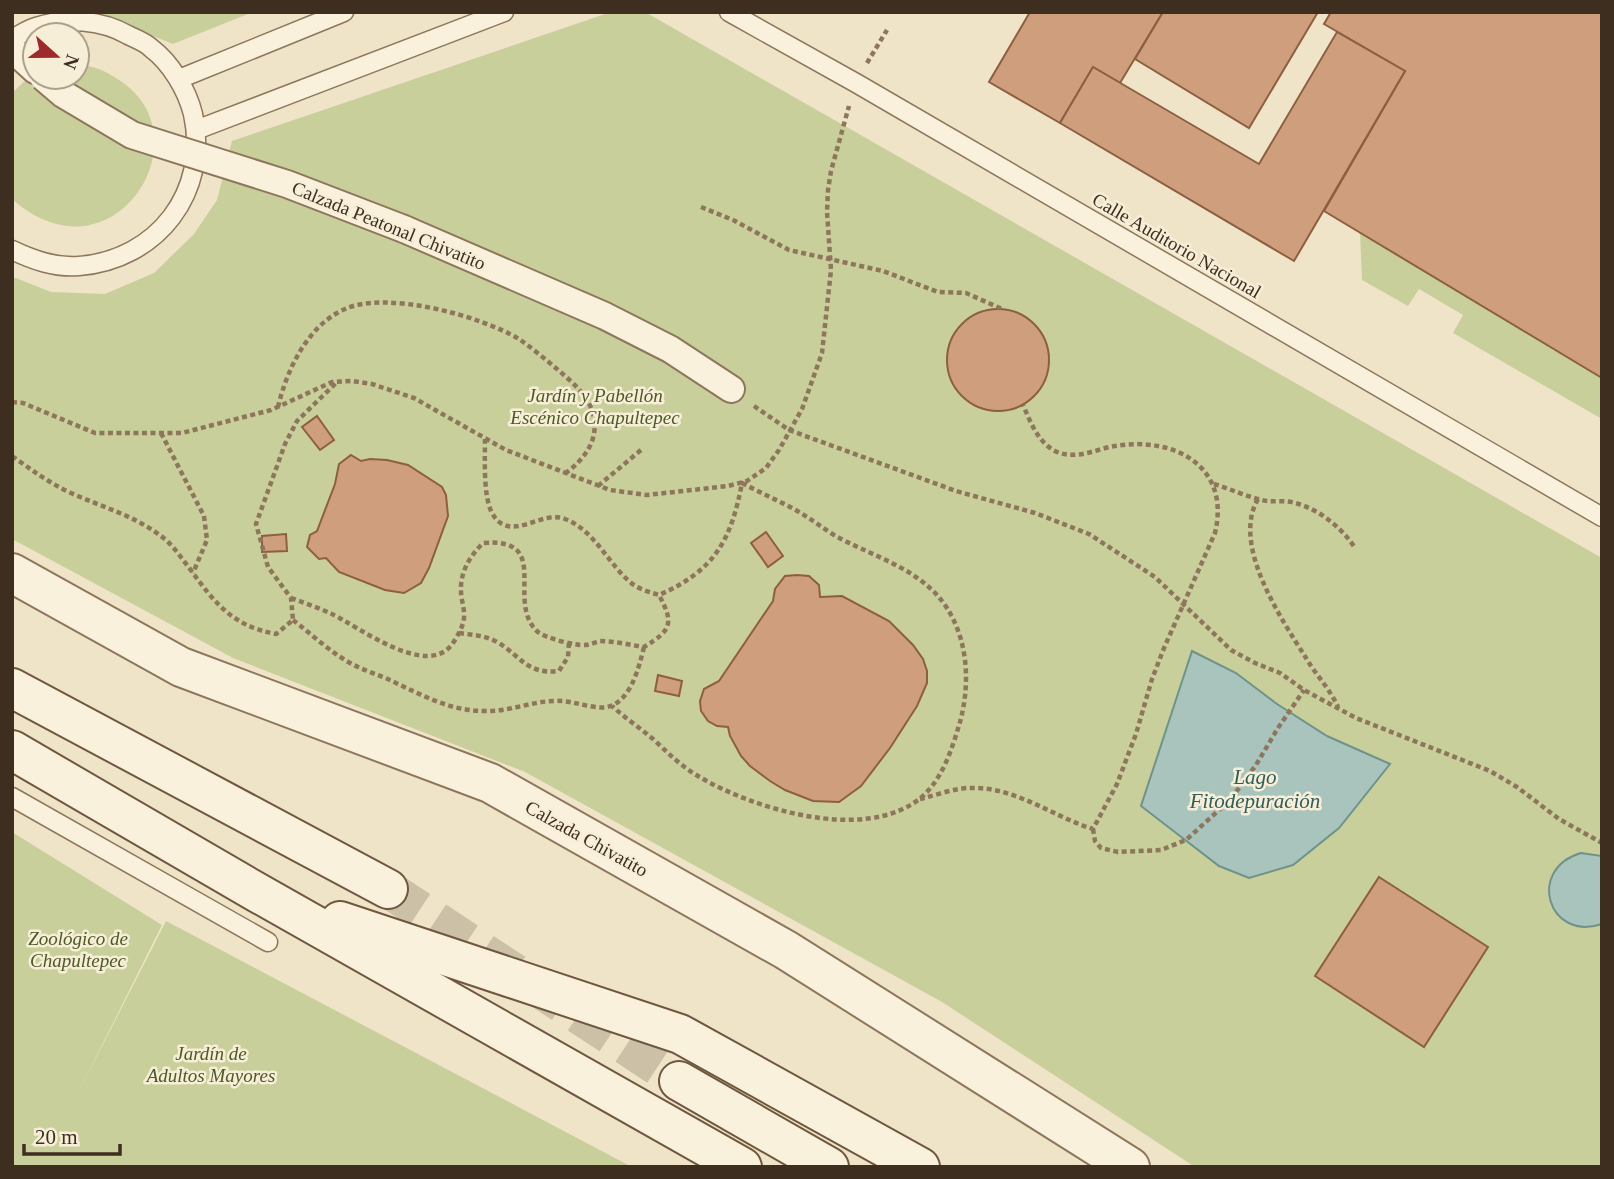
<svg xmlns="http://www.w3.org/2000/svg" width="1614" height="1179" viewBox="0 0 1614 1179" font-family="'Times New Roman',serif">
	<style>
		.green { fill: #c9cf9b }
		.water { fill: #a9c4bc; stroke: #6f938a; stroke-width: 2 }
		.building { fill: #cf9f7d; stroke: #8d5f41; stroke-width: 2 }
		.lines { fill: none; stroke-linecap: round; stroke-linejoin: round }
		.secondary-tunnel { stroke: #ccc0a6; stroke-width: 38; stroke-dasharray: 38 19; stroke-linecap: butt }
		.service-casing { stroke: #8d765c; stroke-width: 21 }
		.pedestrian-casing { stroke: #8d765c; stroke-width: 30 }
		.tertiary-casing { stroke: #8d765c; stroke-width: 42 }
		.secondary-casing { stroke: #6f573f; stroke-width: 42 }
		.path { stroke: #8d765c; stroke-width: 4.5; stroke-dasharray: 5 3.5; stroke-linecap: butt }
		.service { stroke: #faf1dc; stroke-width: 18 }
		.pedestrian { stroke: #faf1dc; stroke-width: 26 }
		.tertiary { stroke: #faf1dc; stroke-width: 38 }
		.secondary { stroke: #faf1dc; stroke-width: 38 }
		.pedestrian-bridge-casing { stroke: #8d765c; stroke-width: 30; stroke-linecap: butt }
		.pedestrian-bridge { stroke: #faf1dc; stroke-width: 26 }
		.labels { text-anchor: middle; stroke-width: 5; stroke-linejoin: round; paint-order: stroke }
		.street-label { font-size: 19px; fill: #3d2e20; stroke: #f7eed8 }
		.park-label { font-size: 19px; font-style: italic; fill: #4d5a26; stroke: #f7eed8 }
		.water-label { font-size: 21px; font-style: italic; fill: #2f5d5a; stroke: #f7eed8 }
	</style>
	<rect width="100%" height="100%" fill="#f0e4c8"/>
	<g class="green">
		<path d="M93,12H253L173,44Z"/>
		<path d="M611,12H645L1602,558V1167H1195L942,1002L525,772L233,658L12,539V279L16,278L51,292L105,294L154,273L194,234L217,200L232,141Z"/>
		<path d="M77,65C94,65 108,72 122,82C206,140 111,287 12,199V93L29,77H77Z"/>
		<path d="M1360,233L1602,378V419L1453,333L1463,315L1419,289L1408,306L1362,280Z"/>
		<path d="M12,832L162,925L78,1093L166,921L632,1167H12Z"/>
	</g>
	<g class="water">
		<path d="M1192,651L1236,673L1277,704L1327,736L1390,764L1339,828L1293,865L1249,878L1219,866L1141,806Z"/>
		<path d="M1581,853L1602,856V924C1548,942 1526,869 1581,853Z"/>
	</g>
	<g class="building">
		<path d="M1030,12H1163L1120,83L1093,67L1060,123L989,82Z"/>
		<path d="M1163,12H1318L1249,128L1135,59Z"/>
		<path d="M1331,12H1602V378L1324,211L1405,71L1324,24Z"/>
		<path d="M1337,32L1405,71L1294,261L1060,123L1093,67L1259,164Z"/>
		<circle cx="998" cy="360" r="51"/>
		<path d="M317,416L334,440L320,450L302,427Z"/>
		<path d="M351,455L361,461L370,459L387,460L408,465L442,487L446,495L448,516L429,568L421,583L404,593L385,590L339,572L326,558L319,559L307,547L310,535L317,531L335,484L339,464Z"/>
		<path d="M766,532L783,556L768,567L751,543Z"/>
		<path d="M286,534L287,551L262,552V536Z"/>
		<path d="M797,575L809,576L819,585L820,597L842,596L889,621L913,645L923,659L927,671V683L917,706L890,748L861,786L839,802L813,801L785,790L770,781L750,766L741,756L730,736L728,727L717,726L708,721L701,711L700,701L704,689L719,681L773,601L775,589L785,576Z"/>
		<path d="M658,675L682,681L679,696L655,691Z"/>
		<path d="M1379,877L1488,947L1424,1047L1315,976Z"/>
	</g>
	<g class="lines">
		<path class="secondary-tunnel" d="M388,889L679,1081"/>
		<defs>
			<g id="service">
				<path d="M729,12L856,83L1602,517"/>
				<path d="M12,39C20,35 28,29 36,27C65,17 102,20 128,35C136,39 145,42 151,48C171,63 187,90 193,114C210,192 157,260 79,266C55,268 33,260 12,250"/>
				<path d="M179,79L344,12"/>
				<path d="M196,130L504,12"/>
				<path d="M12,797L268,942"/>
			</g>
			<g id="pedestrian">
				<path d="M12,49L35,70"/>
				<path d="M404,229L605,316L670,349L731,389"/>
			</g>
			<path id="tertiary" d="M12,573L181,667L490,783L786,950L1130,1167"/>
			<g id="secondary">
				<path d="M12,688L388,889"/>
				<path d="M12,750L258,893L742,1167"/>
				<path d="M340,921L680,1034L920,1167"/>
				<path d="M679,1081L829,1167"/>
			</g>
		</defs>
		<use href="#service" class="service-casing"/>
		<use href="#pedestrian" class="pedestrian-casing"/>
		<use href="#tertiary" class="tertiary-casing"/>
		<use href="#secondary" class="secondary-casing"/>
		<g class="path">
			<path d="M867,63L887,30"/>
			<path d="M701,207L733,220L789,250L883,271L938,292L966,293L1002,309"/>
			<path d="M12,402L23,403L95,433H182L271,410L332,382L352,381L372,384L414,398L506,450L610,490L647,495L728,486L747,481L766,468L779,450L802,409L822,353L831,270L827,212L828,190L831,171L849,106"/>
			<path d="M754,406L789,430L956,491L1035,513L1089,534L1155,577L1231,650L1255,663L1280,673L1304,690L1356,718L1490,771L1517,787L1559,819L1602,843"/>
			<path d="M278,407C287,369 308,325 345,309C386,290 481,316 519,339C532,348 545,359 557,369C573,383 591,397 594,419C598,442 583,460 566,473"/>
			<path d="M161,433L204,516L207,540L193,573"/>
			<path d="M485,439C485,459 483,496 492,513C510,545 541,509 565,519C594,530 607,562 630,582C638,589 649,592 659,595C714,571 731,541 742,483C759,492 777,500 794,509C808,517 820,526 834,535C869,555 916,567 942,601C968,635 971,682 960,722C952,749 942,782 918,800C862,842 753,809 698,776C681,766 668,753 653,739C640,728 625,718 612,706"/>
			<path d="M12,456C32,470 49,483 71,493C104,508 137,516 166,540C175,548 182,559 190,569C215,603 232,626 276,634L293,620L291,598L268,567L256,524L285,444L297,421L337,382"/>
			<path d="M1214,484C1231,489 1249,498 1267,501C1276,502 1286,500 1295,503C1319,509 1342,528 1355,548"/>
			<path d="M598,486L641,450"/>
			<path d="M1258,499C1231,545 1281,618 1306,658C1316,675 1330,689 1338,707"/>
			<path d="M291,598C305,603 319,608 332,614C359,627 428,680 453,643C458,635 463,627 464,618C465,609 461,600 461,591C460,572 470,556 483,543C554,537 504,602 538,632C545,638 576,646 585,645C590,645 595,642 600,641C615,641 630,645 644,647C672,630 674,623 659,595"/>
			<path d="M293,620C314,636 334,656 358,667C371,673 385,677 398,684C426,697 452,711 484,711C508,712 529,702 553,701C568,700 580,705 595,707C628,713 638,671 644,647"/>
			<path d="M459,633C472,635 485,635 497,642C521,656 527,675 559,671L568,657L569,642"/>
			<path d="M920,799C937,795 957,787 974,788C1017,788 1054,817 1093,829L1117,784L1136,734L1152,679L1164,648L1215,533C1231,466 1174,436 1115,446C1096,449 1077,460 1057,452C1038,443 1031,423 1023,405"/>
			<path d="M1093,829L1095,841L1101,848L1118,852L1161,850L1186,840L1230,800L1256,765L1278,728L1304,690"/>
		</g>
		<use href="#service" class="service"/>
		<use href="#pedestrian" class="pedestrian"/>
		<use href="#tertiary" class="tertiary"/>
		<use href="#secondary" class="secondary"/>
		<defs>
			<path id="pedestrian-bridge" d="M43,77L63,94L132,135L287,184L404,229"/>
		</defs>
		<use href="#pedestrian-bridge" class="pedestrian-bridge-casing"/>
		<use href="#pedestrian-bridge" class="pedestrian-bridge"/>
	</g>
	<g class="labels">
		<g class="street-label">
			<text transform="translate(389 225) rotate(22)" y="7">Calzada Peatonal Chivatito</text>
			<text transform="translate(1177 245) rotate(30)" y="7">Calle Auditorio Nacional</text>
			<text transform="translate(587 838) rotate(29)" y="7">Calzada Chivatito</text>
		</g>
		<g class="park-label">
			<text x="595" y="402">Jardín y Pabellón<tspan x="595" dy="22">Escénico Chapultepec</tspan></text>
			<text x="78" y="945">Zoológico de<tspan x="78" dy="22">Chapultepec</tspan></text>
			<text x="211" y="1060">Jardín de<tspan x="211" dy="22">Adultos Mayores</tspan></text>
		</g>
		<g class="water-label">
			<text x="1255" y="784">Lago<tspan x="1255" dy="24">Fitodepuración</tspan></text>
		</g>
	</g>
	<rect width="1614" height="1179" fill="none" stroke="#3d2e20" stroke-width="28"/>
	<g transform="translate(56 56) rotate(111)"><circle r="33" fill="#f7eed8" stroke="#ada18e" stroke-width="2"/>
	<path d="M0-5L12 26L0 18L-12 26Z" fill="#9e2a2b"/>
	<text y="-10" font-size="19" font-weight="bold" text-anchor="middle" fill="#3d2e20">N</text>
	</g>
	<path d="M24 1144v10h96v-10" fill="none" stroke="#3d2e20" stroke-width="3.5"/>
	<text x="35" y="1144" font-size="21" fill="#3d2e20" stroke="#f7eed8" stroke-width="5" paint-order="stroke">20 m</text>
</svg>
